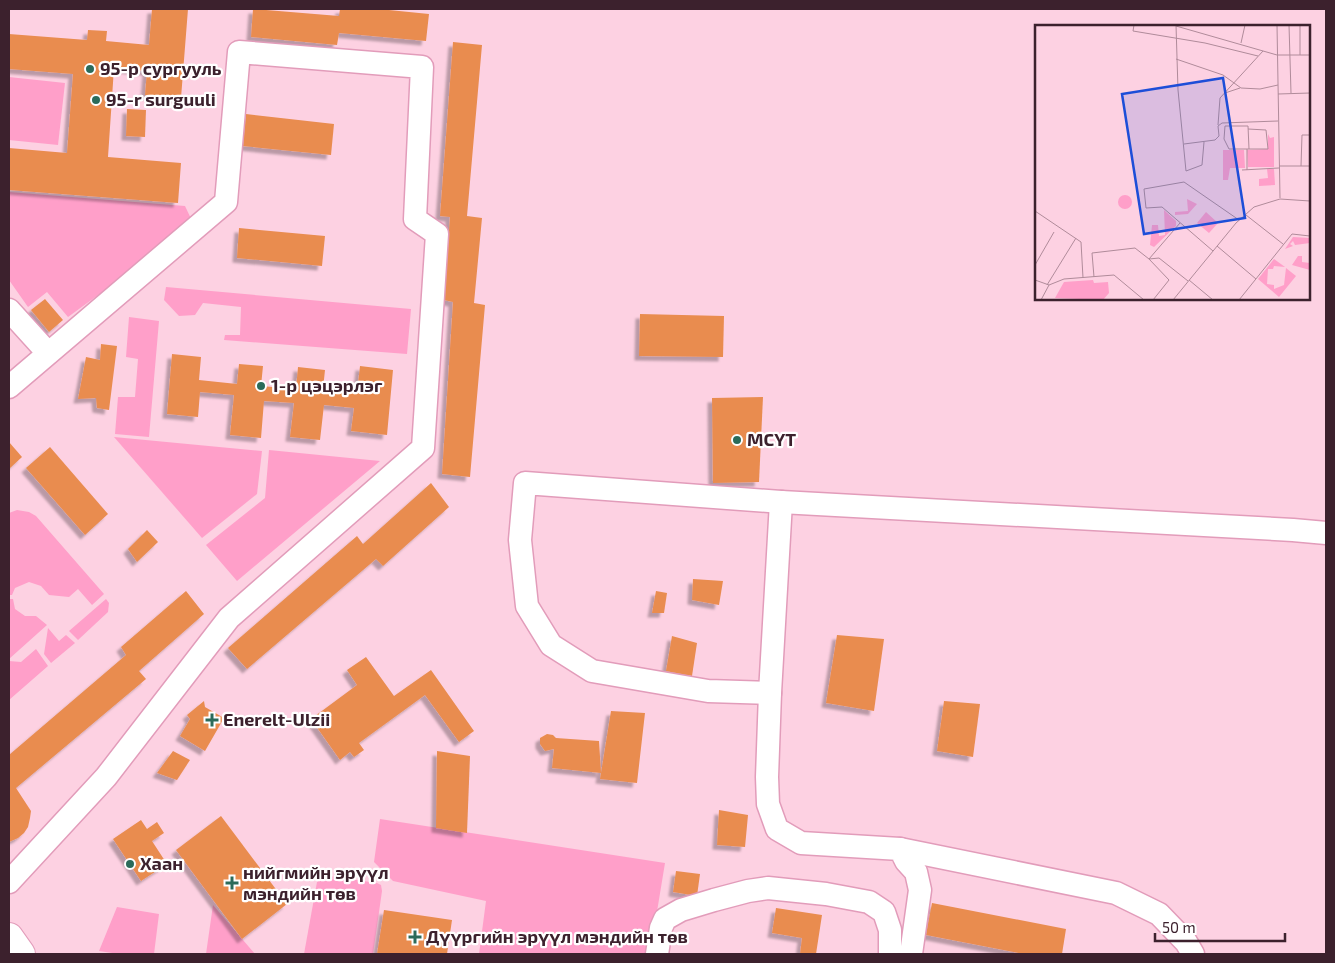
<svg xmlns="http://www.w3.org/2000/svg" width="1335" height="963" viewBox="0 0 1335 963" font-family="'Exo 2',sans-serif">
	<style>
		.green { fill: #ff9fc9 }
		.building { fill: #e98c50; filter: url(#shadow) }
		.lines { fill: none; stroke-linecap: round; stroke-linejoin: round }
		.minor-casing { stroke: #e29cba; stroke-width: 25 }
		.major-casing { stroke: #e29cba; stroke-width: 30 }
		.minor { stroke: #fff; stroke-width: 22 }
		.major { stroke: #fff; stroke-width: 28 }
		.poi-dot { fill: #2b6b5a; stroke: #fff; stroke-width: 2 }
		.labels { text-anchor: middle; stroke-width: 4.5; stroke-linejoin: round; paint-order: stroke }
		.poi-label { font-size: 18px; font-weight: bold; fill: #3c212d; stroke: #fff; text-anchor: start }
		.inset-road { fill: none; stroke: #b08b9a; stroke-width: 1 }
		.view { fill: #1d4ed8; fill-opacity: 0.15; stroke: #1d4ed8; stroke-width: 2.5 }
		.inset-edge { fill: none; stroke: #3c212d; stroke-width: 2.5 }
	</style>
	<defs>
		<filter id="shadow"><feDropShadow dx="-4.5" dy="4.5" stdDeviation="1" flood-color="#0004"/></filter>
	</defs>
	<rect width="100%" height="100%" fill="#fdd1e2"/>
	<g class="green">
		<path d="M9,77L65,83L58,145L9,140Z"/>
		<path d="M9,192L185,206L194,225L68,317L47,292L28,307L9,280Z"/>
		<path d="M166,287L411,309L407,354L224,340L225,335H240L241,307L203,303L195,315L179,316L164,300Z"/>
		<path d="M129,317L159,321L149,437L115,434L118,397H135L138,359L126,357Z"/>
		<path d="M114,437L262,451L257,494L202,538Z"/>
		<path d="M269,450L380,461L237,581L206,545L265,498Z"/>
		<path d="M17,510L29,512L36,516L104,594L92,605L78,589L69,597L49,595L41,586L29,582L15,588L12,595H9V513Z"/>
		<path d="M9,599H13L15,609L25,616H36L47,625L9,659Z"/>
		<path d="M106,599L109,603L108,612L78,640L69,631Z"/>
		<path d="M48,628L59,641L66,635L75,643L51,663L44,654Z"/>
		<path d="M36,649L48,666L9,700V661L21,662Z"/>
		<path d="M380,819L665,863L650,954H479L486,901L393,881L374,862Z"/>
		<path d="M329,876L377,883L381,885L382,891L373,954H304L317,882L324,877Z"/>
		<path d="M213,905L255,954H206Z"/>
		<path d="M117,907L159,914L154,954H119L99,951Z"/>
	</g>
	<g class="building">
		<path d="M152,9H188L181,98L145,95L147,71L114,68L108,157L181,163L178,203L9,190V148L67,153L73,74L9,69V34L87,40L88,30L107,31L106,41L149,45Z"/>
		<path d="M253,9L339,16L340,9H379L429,14L426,41L339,33L337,45L251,37Z"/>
		<path d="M453,42L482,45L467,216L482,218L474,303L485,305L470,477L442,474L453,302L444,300L450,217L440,216Z"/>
		<path d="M127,109L146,110L145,137L126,136Z"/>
		<path d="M246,114L334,124L331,155L243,146Z"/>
		<path d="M239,228L325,236L322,266L237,258Z"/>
		<path d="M45,299L63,320L49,332L31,310Z"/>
		<path d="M640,314L724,316L723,357L639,356Z"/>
		<path d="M101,344L117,346L109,410L97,408L96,398L78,399L86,357L100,360Z"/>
		<path d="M172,354L201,357L199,380L237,384L239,364L263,366L261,386L296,389L298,367L325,370L323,389L357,393L360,366L393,370L387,435L351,431L354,408L324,405L320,440L290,437L294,403L264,401L261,438L230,435L234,395L200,392L198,417L167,414Z"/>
		<path d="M763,397L759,482L713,483L712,398Z"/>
		<path d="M9,442L22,457L9,469Z"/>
		<path d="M50,447L108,514L85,535L26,468Z"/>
		<path d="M431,483L449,507L383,566L376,559L247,669L228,648L357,536L363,544Z"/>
		<path d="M147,530L158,542L137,562L128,549Z"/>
		<path d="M693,579L723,581L719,605L692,600Z"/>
		<path d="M186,591L204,614L139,671L146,679L16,788L31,811L30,818L28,827L24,833L18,838L9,842V755L126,655L121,647Z"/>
		<path d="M656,591L667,593L664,613H652Z"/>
		<path d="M837,635L884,639L874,711L826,703Z"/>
		<path d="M672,636L697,643L692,676L666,671Z"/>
		<path d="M366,657L394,696L431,670L474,731L459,742L425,695L359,743L364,750L354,757L350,752L340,760L311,719L357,685L347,670Z"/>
		<path d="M204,701L205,707L224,718L205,751L180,736L190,719L187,715Z"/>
		<path d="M944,701L980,704L973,757L937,751Z"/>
		<path d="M611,711L645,713L637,783L600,779L601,773L552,768L554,749L545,751L540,744V738L547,734L553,735L556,738L599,741L601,773Z"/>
		<path d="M173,751L190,760L177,780L157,773Z"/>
		<path d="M437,751L470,756L467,833L436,828Z"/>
		<path d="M719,810L748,815L745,847L717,845Z"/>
		<path d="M221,816L287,904L242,939L176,850Z"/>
		<path d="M141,820L147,829L157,822L164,833L152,841L167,864L141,881L113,839Z"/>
		<path d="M676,871L700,874L697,896L673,892Z"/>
		<path d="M932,903L1066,929L1062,954H1024L926,935Z"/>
		<path d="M776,908L822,915L816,954H800L802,938L772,933Z"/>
		<path d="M384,910L452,920L447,954H377Z"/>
	</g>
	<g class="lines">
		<defs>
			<g id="minor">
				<path d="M9,310L48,353"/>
				<path d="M9,387L226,202L239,52L422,67L415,219L437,234L423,448L229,618L106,777L9,882"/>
				<path d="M781,502L770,693L767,777L768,804L777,829L801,843L900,849L906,861L916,872L920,890L911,954"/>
				<path d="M770,693L708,691L592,671L551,645L527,606L520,540L525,483L781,502L1293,530L1326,533"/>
				<path d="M900,849L1116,893L1159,914L1186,942L1193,954"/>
				<path d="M657,954L661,928L665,919L681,910L714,900L748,891L768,888L826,894L869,902L884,912L890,930V954"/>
			</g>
			<path id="major" d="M9,937L21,954"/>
		</defs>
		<use href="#minor" class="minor-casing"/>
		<use href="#major" class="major-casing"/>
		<use href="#minor" class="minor"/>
		<use href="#major" class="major"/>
	</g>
	<g class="poi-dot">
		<circle cx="90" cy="69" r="5"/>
		<circle cx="96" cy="100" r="5"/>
		<circle cx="261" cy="386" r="5"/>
		<circle cx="737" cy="440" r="5"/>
		<path d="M209.5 712.5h5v5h5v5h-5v5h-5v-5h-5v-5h5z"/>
		<circle cx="130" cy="864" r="5"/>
		<path d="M229.5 875.5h5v5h5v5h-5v5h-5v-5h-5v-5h5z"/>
		<path d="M412.5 929.5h5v5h5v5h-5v5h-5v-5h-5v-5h5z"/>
	</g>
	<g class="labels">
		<g class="poi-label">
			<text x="100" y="75">95-р сургууль</text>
			<text x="106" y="106">95-r surguuli</text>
			<text x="271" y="392">1-р цэцэрлэг</text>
			<text x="747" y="446">МСҮТ</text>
			<text x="223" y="726">Enerelt-Ulzii</text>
			<text x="140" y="870">Хаан</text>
			<text x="243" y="879">нийгмийн эрүүл<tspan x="243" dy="21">мэндийн төв</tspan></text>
			<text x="426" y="943">Дүүргийн эрүүл мэндийн төв</text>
		</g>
	</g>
	<g transform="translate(1035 25)">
		<rect width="275" height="275" fill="#fdd1e2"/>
		<path d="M233,109L235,113L239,112V142H213L212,125L233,124ZM188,125H209L210,143H195L193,155H188ZM232,144H239L240,160L224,161V154L233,153ZM83 177a7 7 0 1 1 14 0a7 7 0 1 1-14 0ZM152,174L162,179L153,189L140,190V187L153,186ZM129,185L141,196V201L119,222L115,220L117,200H123L124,211L130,210ZM171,187L183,198L174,208L162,198ZM258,212L275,213V218L260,220L258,216L255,219L258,221L250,224ZM263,231H267V237L275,238V245L257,240ZM239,234L250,242L239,241L238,244H233L232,259L239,260V264L249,260L251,243L261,251L244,272L223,254ZM58,255L59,258L73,257L74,268L68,275L20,273L29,257Z" fill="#ff9fc9"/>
		<path class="inset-road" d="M99,0L98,6L170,18L223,31M141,0L143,65L151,146L167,140L169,117M242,0L245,173M254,0L256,68M265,0V30M141,1L242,30H275M206,18L210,0M141,34L188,50L206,63L225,64L243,60M190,68L205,63M243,69L275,68M183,100L185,73L228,26M149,119L180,115L184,111L183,101L187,98L243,96M212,124H194L189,114L190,101H213L214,124M244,141H275M266,141L267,110H275M207,145L244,143M212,145V124H233L231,105L213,104M0,186L46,217L48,253M211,190L248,219M182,221L221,254M178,226L127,182L111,183L109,164L149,157L204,195M0,240L19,207M59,252L57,228L100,223L114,234L145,198M0,255L14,260L29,254L79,250L109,275M154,255L178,275M12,260L41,213M6,275L14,260M118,275L134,255L114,234L124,233L153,256M138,275L201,198L219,182L245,174L275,176M204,275L257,209L275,211"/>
		<path class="view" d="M188,53L210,193L109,209L87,69Z"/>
		<rect width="275" height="275" class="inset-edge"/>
	</g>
	<rect width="1335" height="963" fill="none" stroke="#3c212d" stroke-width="20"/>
	<path d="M1155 933v8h130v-8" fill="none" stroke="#3c212d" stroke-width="2.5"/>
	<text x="1162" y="933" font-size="15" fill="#3c212d" stroke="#ffffff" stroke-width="4" paint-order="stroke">50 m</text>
</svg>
